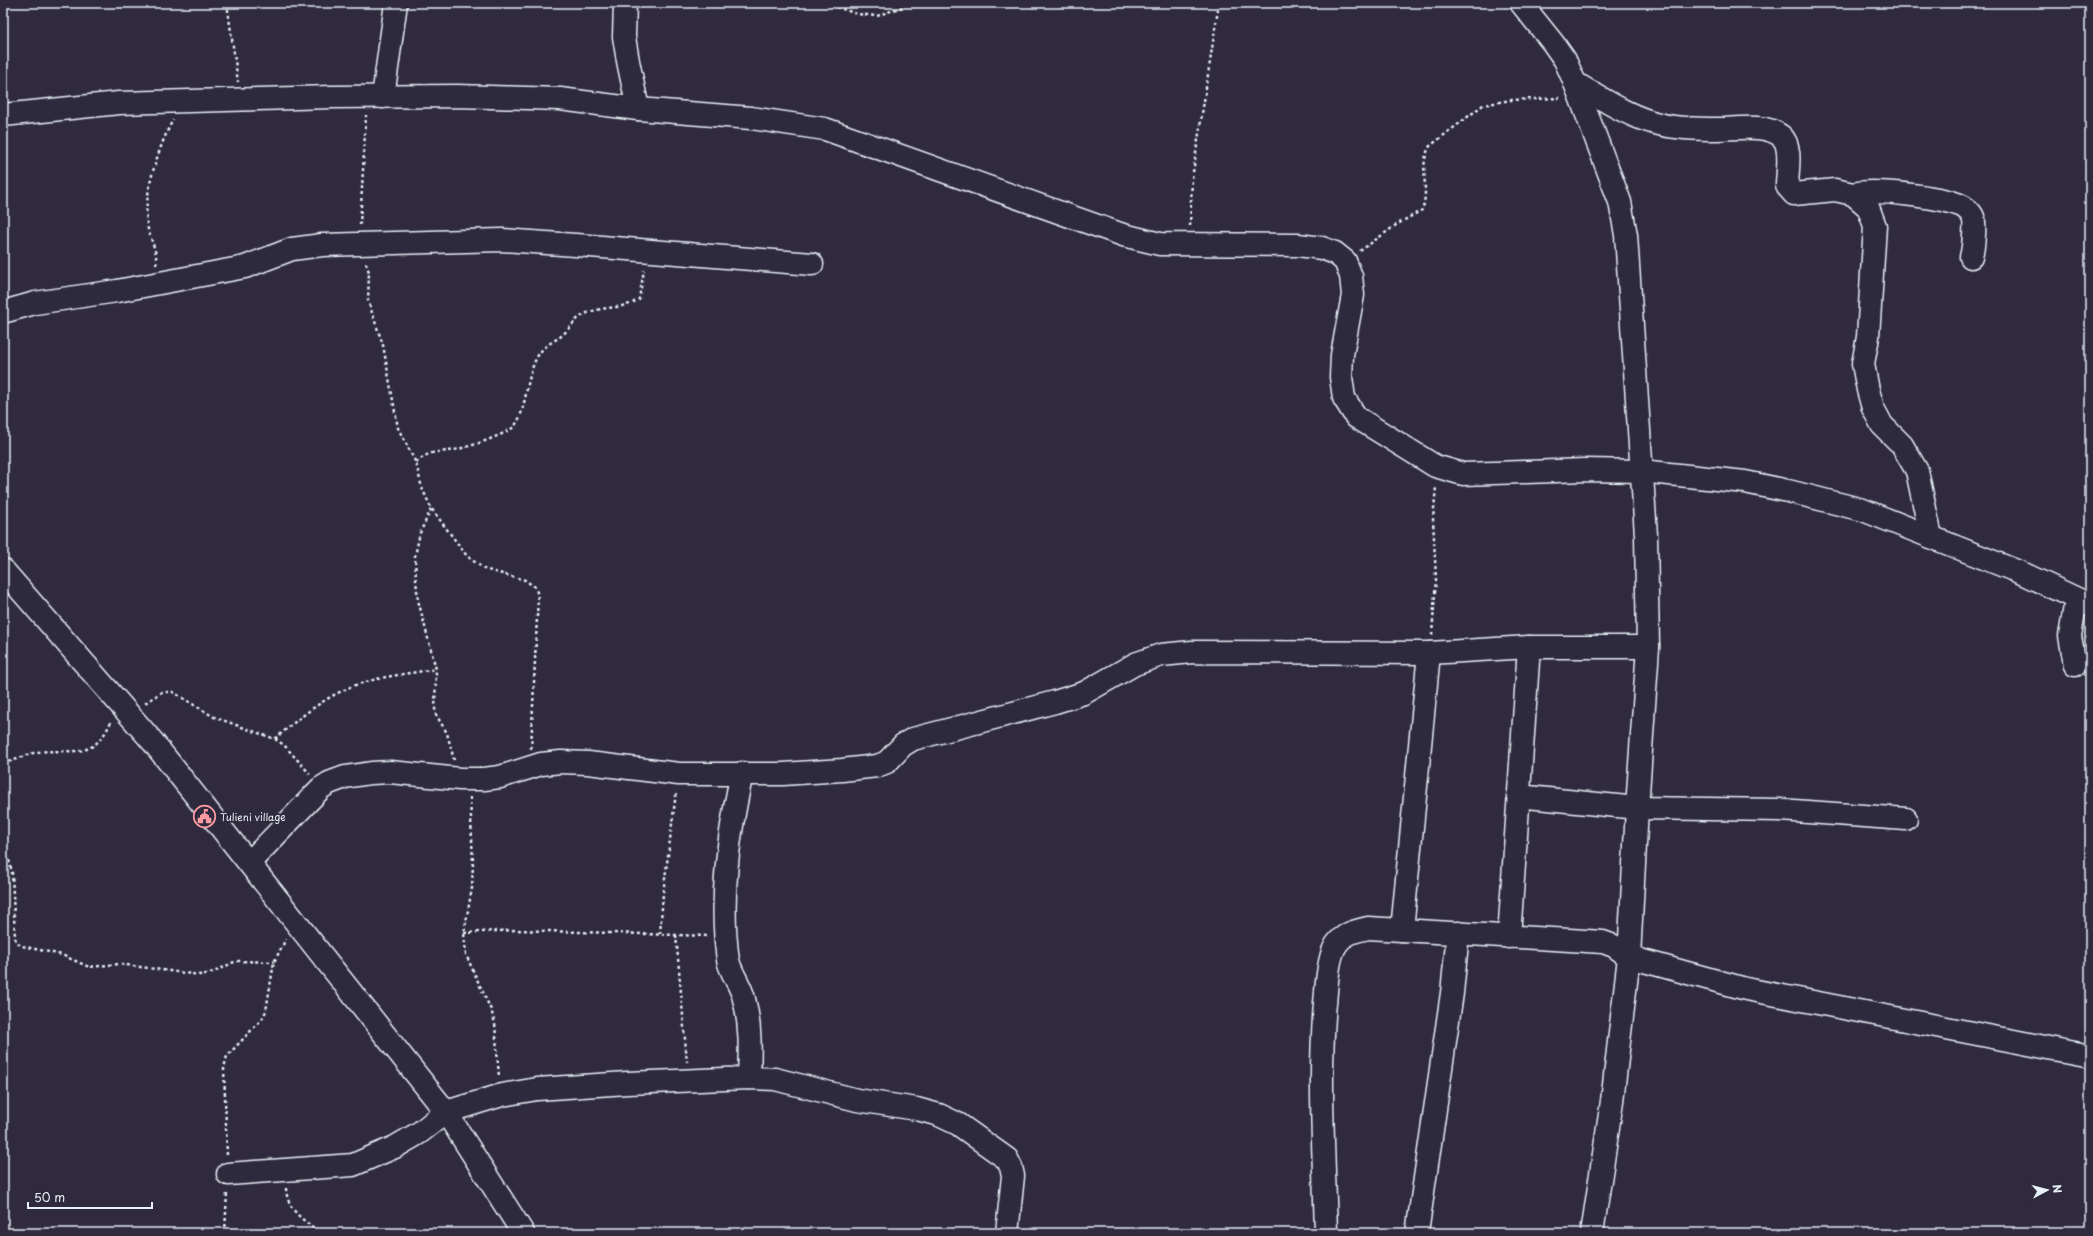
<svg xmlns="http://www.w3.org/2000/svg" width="2093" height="1236" viewBox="0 0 2093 1236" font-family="'Playpen Sans',sans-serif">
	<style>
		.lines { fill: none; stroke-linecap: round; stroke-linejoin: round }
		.minor-casing { stroke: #e8f1f8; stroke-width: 25 }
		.path { stroke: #e8f1f8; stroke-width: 2.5; stroke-dasharray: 3 3; stroke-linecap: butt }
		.minor { stroke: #2f2a3d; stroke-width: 22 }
		.labels { text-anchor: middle; stroke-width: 3.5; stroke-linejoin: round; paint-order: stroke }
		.poi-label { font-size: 10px; fill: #e8f1f8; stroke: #2f2a3d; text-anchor: start }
	</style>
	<rect width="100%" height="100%" fill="#2f2a3d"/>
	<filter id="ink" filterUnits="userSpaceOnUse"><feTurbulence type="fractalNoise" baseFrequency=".025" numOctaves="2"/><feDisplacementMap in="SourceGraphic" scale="8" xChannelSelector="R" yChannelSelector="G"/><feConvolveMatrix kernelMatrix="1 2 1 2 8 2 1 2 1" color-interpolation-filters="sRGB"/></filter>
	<g filter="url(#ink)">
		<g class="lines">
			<defs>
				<g id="minor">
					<path d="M625,3L624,37L628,61L638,109"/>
					<path d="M1521,3L1553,43L1565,60L1575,83L1620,202L1626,235L1646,535L1648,647L1637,808L1629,957L1612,1101L1592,1233"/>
					<path d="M1575,83C1603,99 1630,118 1663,125C1680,129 1700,129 1718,129C1736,129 1765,123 1781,136C1793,146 1787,172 1787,186L1794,194L1835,190L1853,194L1868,207L1875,226L1868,337L1863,364L1868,390L1873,408L1882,425L1902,445L1917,471L1931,537"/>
					<path d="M383,97L396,3"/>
					<path d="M3,115L119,103L332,97L457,96L560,99L638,109L751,118L825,129L1123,235L1160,244L1298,245L1322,248L1335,253L1345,261L1351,276L1353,295L1342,355L1341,377L1344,398L1356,417L1435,466L1463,474L1585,470L1641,471L1745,482L1788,491L1863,510L2024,574L2090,605"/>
					<path d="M1853,194C1873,188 1939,197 1960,205C1965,207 1971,212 1973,217C1976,224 1973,250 1971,257"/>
					<path d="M3,312L35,303L117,291L245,267L292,249L322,245L502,240L590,246L812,264"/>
					<path d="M3,570L153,742L446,1112L523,1233"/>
					<path d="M2075,665L2070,636L2076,600"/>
					<path d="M742,773C729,833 719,898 728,960C731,974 741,985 744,999C751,1025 750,1052 749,1078"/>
					<path d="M1518,796L1637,808L1780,810L1906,819"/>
					<path d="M249,863L321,788L329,783L345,777L371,773L390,772L460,779H484L500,777L541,764L561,762L588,763L679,774H783L842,770L877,766L887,762L903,745L913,739L1055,702L1084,693L1135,664L1161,655L1192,652L1429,653L1529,647H1648"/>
					<path d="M1402,930L1429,653"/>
					<path d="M1509,937L1529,647"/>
					<path d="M228,1174L353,1165L395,1147L419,1133L446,1112L502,1095L537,1089L627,1083L749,1078L775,1079L857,1100L917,1109L939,1115L958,1124L1007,1159L1011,1167L1013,1176L1007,1233"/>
					<path d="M1326,1233C1324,1153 1318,1072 1326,992C1327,979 1329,956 1336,945C1344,933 1355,931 1368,928L1603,942L1614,946L1629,957L1746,989L2090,1056"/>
					<path d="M1417,1233L1452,993L1458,933"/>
				</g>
			</defs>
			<use href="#minor" class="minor-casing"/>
			<g class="path">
				<path d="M227,3L238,82"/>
				<path d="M825,3L857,14L877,16L913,3"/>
				<path d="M360,225L366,115"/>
				<path d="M1190,226L1192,179L1219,3"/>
				<path d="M1360,251L1396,225L1422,210C1430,189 1418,165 1430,146L1483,105L1511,100L1560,98"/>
				<path d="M366,263L369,272L368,301L383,345L398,428L416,463L422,488L431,508L467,556L484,569L525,580L535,587L538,595L531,749"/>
				<path d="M156,265C158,250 149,238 147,224C143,195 159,145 173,120"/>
				<path d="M416,463C431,448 440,454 458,449C475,445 496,438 511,429C528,418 524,372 541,351C546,345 554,341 560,337C574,326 573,317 593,311C608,306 626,309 639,299L644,270"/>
				<path d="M431,509L420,533L415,556L416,580L418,600L436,669L435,713L447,733L454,760"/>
				<path d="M1432,635L1436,579L1433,519L1436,487"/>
				<path d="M145,703L162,692H173L214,717L275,739L284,745L310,774"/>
				<path d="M275,739C302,715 333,690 369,681C391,675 413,673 436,669"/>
				<path d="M3,763C15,761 26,754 38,752C74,748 92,762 111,722"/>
				<path d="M470,797L473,862L472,888L464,933L466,955L491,1010L495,1023L499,1077"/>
				<path d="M3,837L12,872L15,938L17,943L22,946L62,955L89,967L119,964L191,974L202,975L214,972L236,961L274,962"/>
				<path d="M464,933L515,930L708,936"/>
				<path d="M660,934L663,894L676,793"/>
				<path d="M676,935L687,1062"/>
				<path d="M227,1155L224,1068L227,1056L262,1019L266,1011L274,962L286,939"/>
				<path d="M286,1188C287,1211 304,1220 320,1233"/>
				<path d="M225,1233L227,1192"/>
			</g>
			<use href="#minor" class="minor"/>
		</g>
	</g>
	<defs>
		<symbol id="civic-ring" viewBox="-11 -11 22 22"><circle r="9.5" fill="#2f2a3d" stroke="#ff9aa2" stroke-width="1.5"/><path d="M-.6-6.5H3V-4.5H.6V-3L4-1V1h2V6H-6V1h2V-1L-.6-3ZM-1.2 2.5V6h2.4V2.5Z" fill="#ff9aa2"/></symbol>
	</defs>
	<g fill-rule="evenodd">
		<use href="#civic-ring" x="192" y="804" width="25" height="25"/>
	</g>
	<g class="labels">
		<g class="poi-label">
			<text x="220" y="821">Tulieni village</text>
		</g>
	</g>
	<rect width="2093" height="1236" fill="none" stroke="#2f2a3d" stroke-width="16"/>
	<rect x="8" y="8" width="2077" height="1220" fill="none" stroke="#e8f1f8" stroke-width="1.5" filter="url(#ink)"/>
	<g transform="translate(2047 1190) rotate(83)" stroke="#2f2a3d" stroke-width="3" paint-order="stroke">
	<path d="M0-3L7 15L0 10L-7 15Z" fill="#e8f1f8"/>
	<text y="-6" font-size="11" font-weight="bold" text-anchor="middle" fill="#e8f1f8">N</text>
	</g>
	<path d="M28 1202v6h124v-6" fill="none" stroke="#e8f1f8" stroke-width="2"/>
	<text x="34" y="1202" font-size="12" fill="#e8f1f8" stroke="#2f2a3d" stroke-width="3" paint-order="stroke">50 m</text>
</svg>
